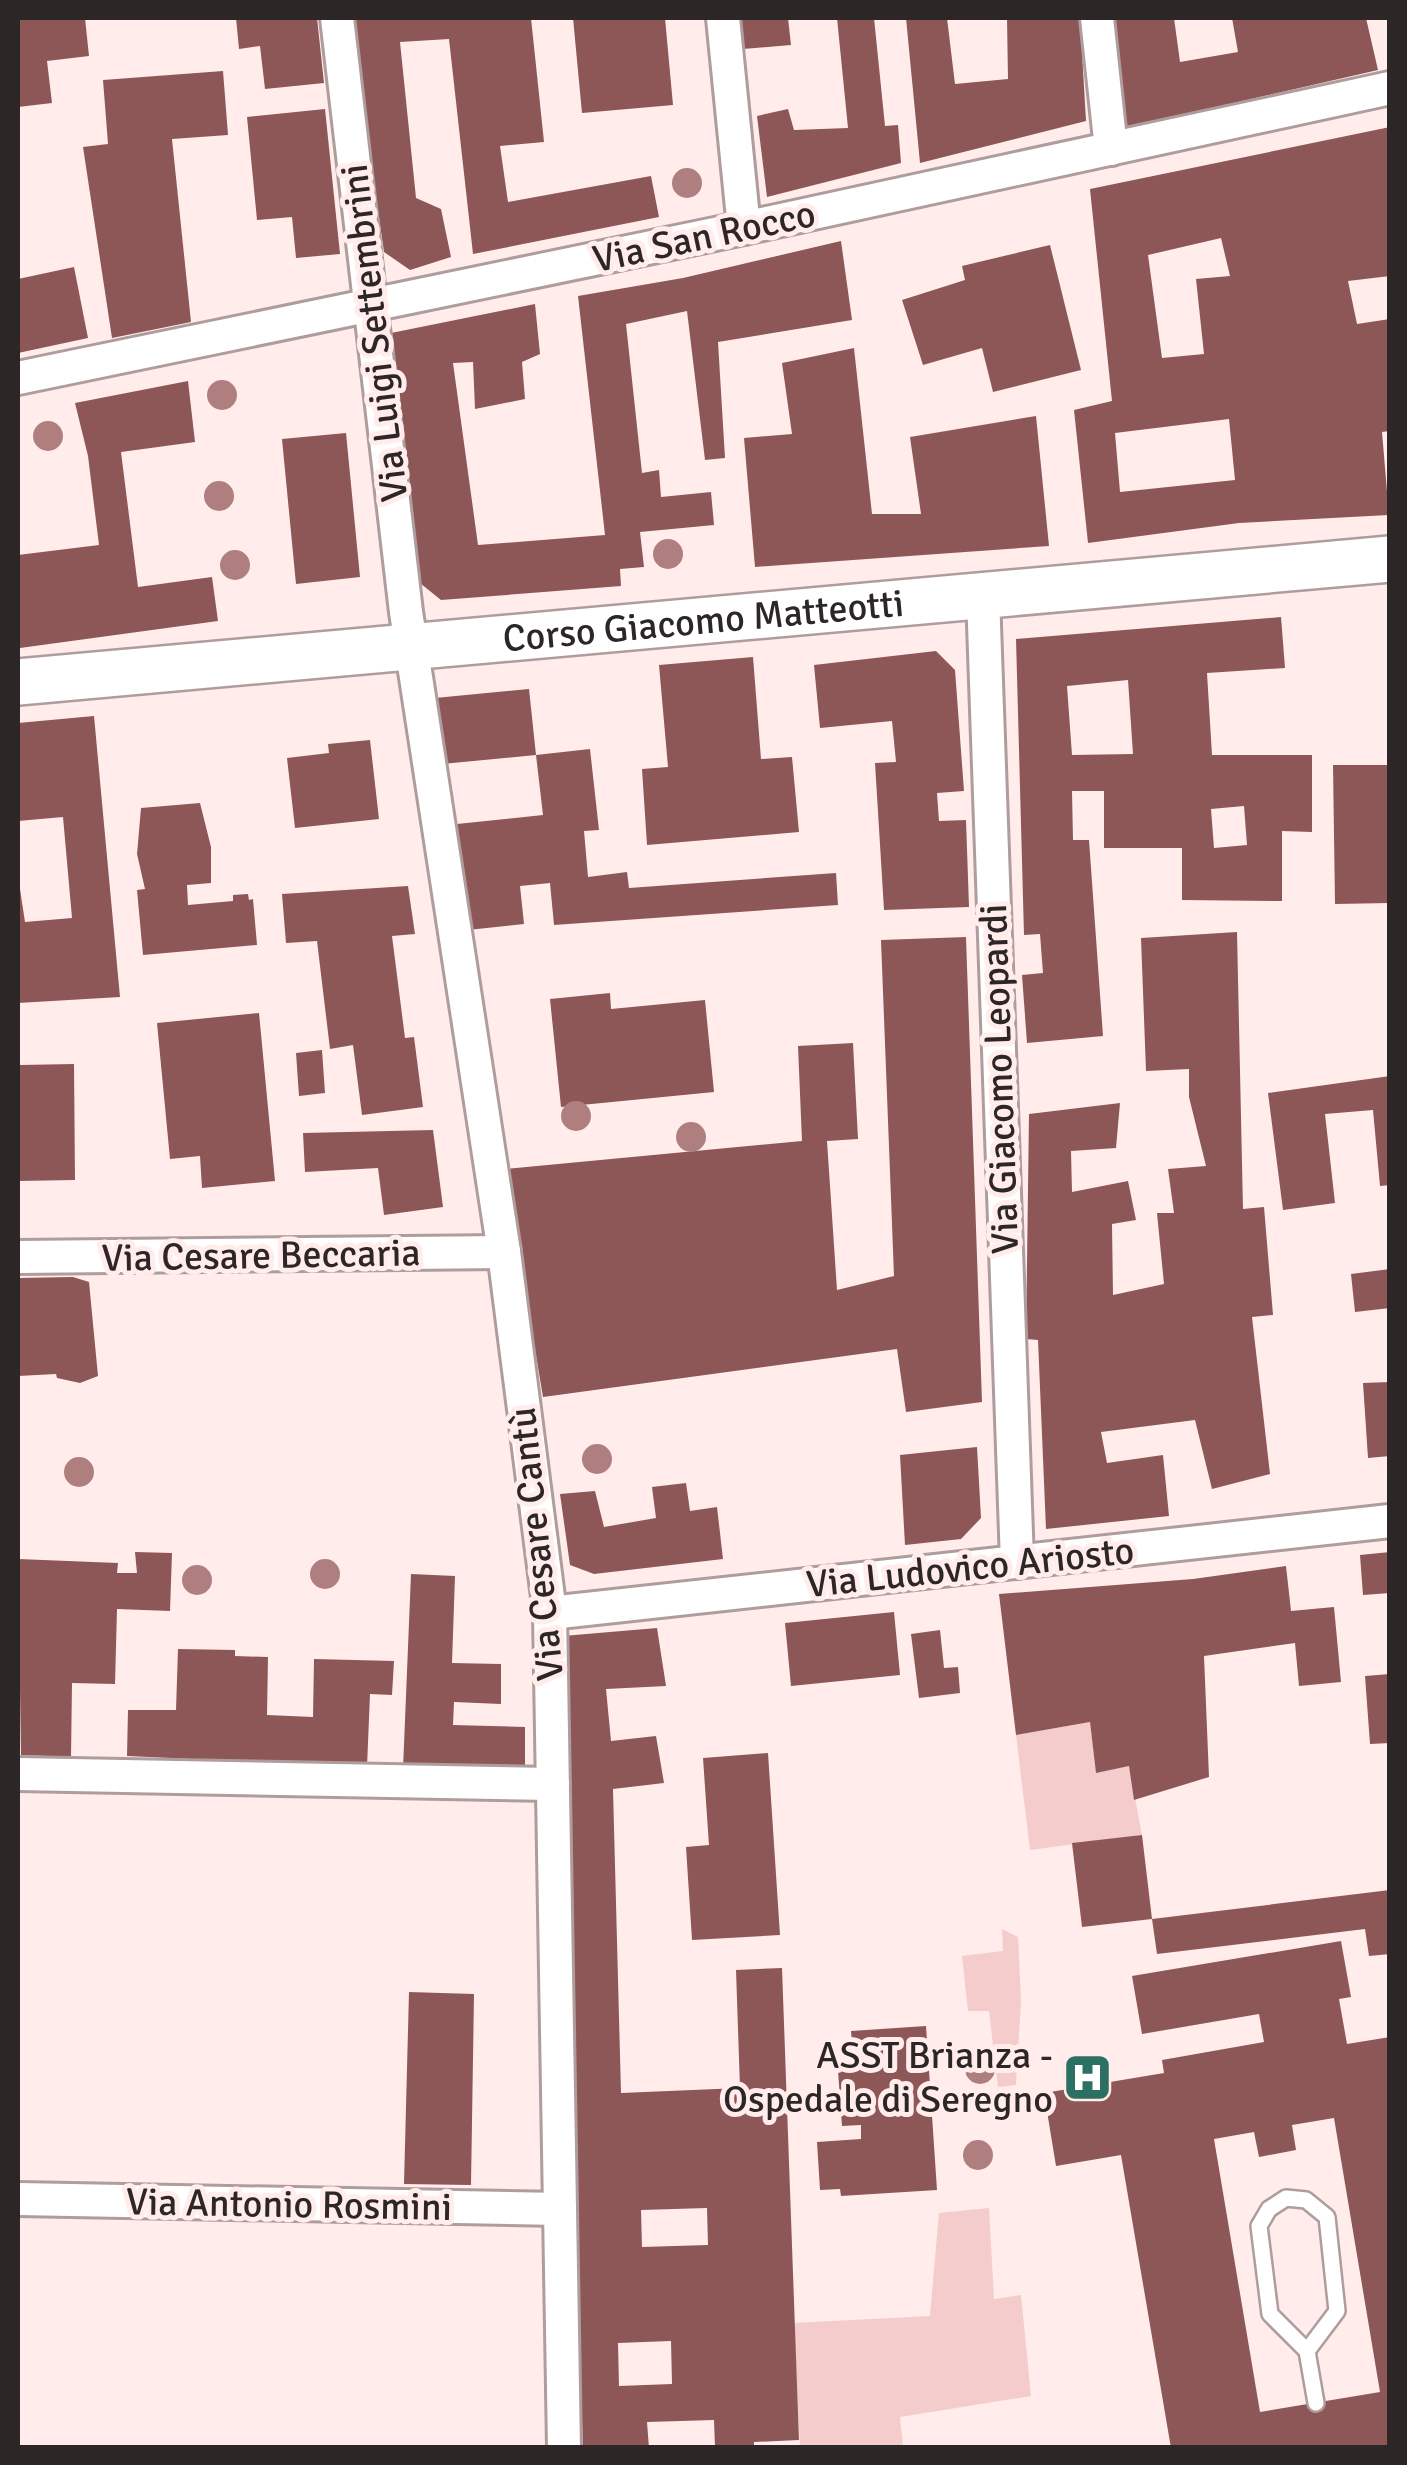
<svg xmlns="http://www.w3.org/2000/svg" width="1407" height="2465" viewBox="0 0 1407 2465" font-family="Signika,sans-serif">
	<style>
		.green { fill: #f4cccb }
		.building { fill: #8e5757; fill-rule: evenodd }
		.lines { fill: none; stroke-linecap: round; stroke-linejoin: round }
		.lane-casing { stroke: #ae9d9c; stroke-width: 20 }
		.street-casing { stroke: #ae9d9c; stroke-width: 38 }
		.secondary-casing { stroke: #ae9d9c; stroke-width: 50 }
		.lane { stroke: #fff; stroke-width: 15 }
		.street { stroke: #fff; stroke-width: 32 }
		.secondary { stroke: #fff; stroke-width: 45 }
		.tree { fill: #af7f80 }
		.labels { text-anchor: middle; stroke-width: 10; stroke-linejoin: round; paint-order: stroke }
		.street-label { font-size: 38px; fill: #2d2626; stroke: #ffeceb }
		.poi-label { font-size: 38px; fill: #2d2626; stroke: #ffeceb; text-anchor: end }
	</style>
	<rect width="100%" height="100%" fill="#ffeceb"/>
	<g class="green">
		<path d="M1090,1722L1096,1772L1129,1766L1142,1835L1030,1850L1016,1735Z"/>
		<path d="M1002,1929L1018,1937L1021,2001L1016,2085L998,2087L989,2011H968L962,1956L1003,1951Z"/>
		<path d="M989,2208L994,2299L1021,2295L1031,2396L900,2417L903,2447H800L794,2323L930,2316L939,2213Z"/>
	</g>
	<g class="building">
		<path d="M18,18H85L89,56L47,61L52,103L18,107Z"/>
		<path d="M236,18H317L324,83L265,89L260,46L239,49Z"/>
		<path d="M350,18H531L544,142L500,146L508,202L651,176L659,217L473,254L449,39L400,42L416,198L441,209L451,257L410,270L384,252Z"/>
		<path d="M573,18H665L673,105L582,113Z"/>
		<path d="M741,18H788L791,45L743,49Z"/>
		<path d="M837,18H874L885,126L898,125L901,163L767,197L757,116L788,109L794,130L848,128Z"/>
		<path d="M906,18H947L955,84L1008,79L1007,18H1080L1086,121L920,163Z"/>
		<path d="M1113,18H1174L1180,62L1238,52L1232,18H1366L1378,70L1124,128Z"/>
		<path d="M223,71L228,135L172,139L191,322L112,338L83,147L108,144L103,80Z"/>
		<path d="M325,109L340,254L296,258L292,217L257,220L247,117Z"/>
		<path d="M1390,127V276L1348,281L1357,324L1390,319V431L1382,432L1389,515L1239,523L1088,543L1074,410L1112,401L1090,189ZM1221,238L1230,276L1196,279L1204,354L1162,358L1148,255ZM1229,419L1235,480L1120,492L1115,433Z"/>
		<path d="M841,241L852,320L718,342L725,458L705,460L687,311L626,324L642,473L659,470L661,497L711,492L714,525L640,532L644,567L620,569L621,586L441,600L415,579L391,333L535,304L540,354L522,362L525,399L475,409L473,362L453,363L478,545L605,535L578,296L683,278Z"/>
		<path d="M1050,245L1081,370L993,392L982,348L923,365L902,300L965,280L962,266Z"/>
		<path d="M74,267L88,338L18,353V279Z"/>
		<path d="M854,348L872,514H921L910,437L1036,416L1049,546L755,567L744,438L792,434L782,363Z"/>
		<path d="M188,381L195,442L121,452L138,587L212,577L218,621L20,648L18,555L99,545L88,456L75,403Z"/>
		<path d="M346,433L360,577L296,584L282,439Z"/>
		<path d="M1281,617L1285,668L1207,673L1212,755H1312V832L1282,831V901L1182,900V848H1104V791H1072L1073,840H1089L1103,1036L1027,1043L1022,975L1043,973L1040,934L1024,935L1016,639ZM1128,680L1133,754L1072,755L1067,686ZM1244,806L1247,845L1214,848L1211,809Z"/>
		<path d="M936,651L955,670L964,791L937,793L939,821L966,820L969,907L884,910L875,763L896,762L892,721L820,728L814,665Z"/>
		<path d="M753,657L761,759L792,757L799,832L647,845L642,769L668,767L659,665Z"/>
		<path d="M529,689L536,755L442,764L435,698Z"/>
		<path d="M94,716L120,997L18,1003V876L25,922L72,918L63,817L18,821V723Z"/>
		<path d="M370,740L379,819L295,828L287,758L329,753L328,744Z"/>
		<path d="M590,749L599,830L584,831L588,877L627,872L629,888L836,873L838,905L554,925L550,883L520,886L524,924L468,930L457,824L543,815L536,755Z"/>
		<path d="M1333,765H1390V903L1335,904Z"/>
		<path d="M200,803L211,847V883L187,885L188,905L233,901V895L248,894L249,900L253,899L257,945L143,955L137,890L145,889L137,854L141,808Z"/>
		<path d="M408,886L415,934L392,936L405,1038L414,1037L423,1107L362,1115L353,1045L330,1049L317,941L286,943L282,894Z"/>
		<path d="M1237,932L1243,1209L1264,1207L1273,1315L1252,1317L1270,1474L1212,1489L1195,1420L1101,1432L1107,1463L1163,1455L1169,1516L1046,1529L1038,1340L1026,1339L1029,1114L1120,1103L1116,1148L1071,1151L1072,1192L1128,1181L1136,1220L1112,1224L1113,1295L1164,1284L1157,1213H1174L1168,1169L1206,1166L1189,1097V1069L1146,1071L1141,938Z"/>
		<path d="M966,937L982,1402L906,1412L897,1349L543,1397L505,1169L802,1141L798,1046L853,1043L858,1139L827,1141L837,1290L894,1276L881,940Z"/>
		<path d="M610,993L611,1009L705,1000L714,1092L561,1107L550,999Z"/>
		<path d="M259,1013L275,1181L202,1188L200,1156L170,1159L157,1023Z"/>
		<path d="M322,1050L325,1093L299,1096L296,1053Z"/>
		<path d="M74,1064L75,1180L18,1181L20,1065Z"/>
		<path d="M1390,1076V1185L1380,1186L1373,1110L1325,1114L1335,1203L1283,1210L1268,1093Z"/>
		<path d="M433,1130L443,1207L384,1215L378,1168L305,1172L303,1133Z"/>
		<path d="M1390,1269V1308L1355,1312L1351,1274Z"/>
		<path d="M73,1277L89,1282L98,1376L80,1383L57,1378L56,1374L18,1376V1278Z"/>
		<path d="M1390,1382V1456L1368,1458L1363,1383Z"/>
		<path d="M977,1447L981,1518L961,1539L905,1545L900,1455Z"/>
		<path d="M686,1483L690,1511L717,1507L723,1559L594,1574L570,1565L560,1494L595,1491L604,1527L656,1518L652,1487Z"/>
		<path d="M135,1552L172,1553L170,1611L117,1609L115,1684L72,1683L71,1757L21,1755L18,1559L118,1563L117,1573H137Z"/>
		<path d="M1390,1552V1593L1363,1595L1360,1555Z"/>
		<path d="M1286,1566L1291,1611L1334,1607L1341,1682L1299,1686L1295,1643L1204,1656L1209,1777L1134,1800L1129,1766L1096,1773L1090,1722L1016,1735L999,1594L1193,1579Z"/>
		<path d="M411,1574L455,1576L452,1663L501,1664V1704L454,1702L453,1725L525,1727V1767L403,1769Z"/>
		<path d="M894,1612L900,1675L791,1686L785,1623Z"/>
		<path d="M657,1628L666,1686L606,1689L611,1741L656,1736L664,1783L613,1789L621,2093L740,2088L736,1970L782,1968L799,2440L754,2442V2448H715L714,2420L647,2422L649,2448H583L566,1976L563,1636ZM707,2208L708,2245L642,2247L641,2210ZM671,2341L672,2384L619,2386L618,2343Z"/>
		<path d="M940,1630L944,1668L958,1667L960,1693L919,1698L911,1634Z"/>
		<path d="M178,1649L235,1650V1656L268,1657L267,1715L313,1717L314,1659L394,1661L392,1695L370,1694L367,1767L127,1756L128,1710H176Z"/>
		<path d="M1390,1674V1743L1370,1744L1365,1676Z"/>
		<path d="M768,1753L780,1935L692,1940L686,1847L709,1845L703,1758Z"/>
		<path d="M1142,1835L1152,1919L1390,1890V1954L1369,1956L1365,1929L1157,1954L1152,1919L1082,1927L1072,1843Z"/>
		<path d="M1341,1941L1351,1997L1339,1999L1347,2044L1390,2037V2448H1171L1121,2155L1056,2166L1044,2093L1164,2073L1162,2060L1264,2042L1259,2014L1142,2034L1132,1976ZM1334,2118L1380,2392L1260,2412L1214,2139L1254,2132L1259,2157L1296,2150L1292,2125Z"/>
		<path d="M409,1992L474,1994L471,2185L404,2184Z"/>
		<path d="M926,2026L937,2190L841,2196L840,2189L820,2190L817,2142L861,2139V2125L842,2126L837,2057L853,2056L851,2031Z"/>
	</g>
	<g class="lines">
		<defs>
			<g id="lane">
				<path d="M1286,2198L1306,2200L1327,2217L1337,2311L1307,2351L1270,2314L1259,2226L1269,2209Z"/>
				<path d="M1307,2351L1316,2403"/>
			</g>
			<g id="street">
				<path d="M337,18L406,612L504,1252L550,1613L564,2448"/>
				<path d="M723,18L744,228"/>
				<path d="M1097,18L1111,149"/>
				<path d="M18,378L744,228L1390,88"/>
				<path d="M983,596L1017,1562"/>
				<path d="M18,1257L504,1252"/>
				<path d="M550,1613L1390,1521"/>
				<path d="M18,1774L553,1784"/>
				<path d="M18,2199L560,2209"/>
			</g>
			<g id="secondary">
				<path id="s1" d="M18,682L1390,559"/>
			</g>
		</defs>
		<use href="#lane" class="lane-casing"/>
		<use href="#street" class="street-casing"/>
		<use href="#secondary" class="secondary-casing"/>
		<use href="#lane" class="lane"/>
		<use href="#street" class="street"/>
		<use href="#secondary" class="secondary"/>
	</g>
	<g class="tree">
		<circle cx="687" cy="183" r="15"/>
		<circle cx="222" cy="395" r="15"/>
		<circle cx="48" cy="436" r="15"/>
		<circle cx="219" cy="496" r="15"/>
		<circle cx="668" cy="554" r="15"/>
		<circle cx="235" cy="565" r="15"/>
		<circle cx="576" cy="1116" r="15"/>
		<circle cx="691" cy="1137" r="15"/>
		<circle cx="597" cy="1459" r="15"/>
		<circle cx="79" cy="1472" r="15"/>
		<circle cx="325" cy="1574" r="15"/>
		<circle cx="197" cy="1580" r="15"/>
		<circle cx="980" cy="2069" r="15"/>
		<circle cx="978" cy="2155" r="15"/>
	</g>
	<defs>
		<symbol id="hospital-square" viewBox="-11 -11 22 22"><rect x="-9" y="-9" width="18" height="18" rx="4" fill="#2c7063" stroke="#ffeceb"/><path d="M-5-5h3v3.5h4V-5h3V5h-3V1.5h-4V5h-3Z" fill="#fff"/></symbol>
	</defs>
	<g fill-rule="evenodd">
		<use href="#hospital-square" x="1060" y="2050" width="55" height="55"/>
	</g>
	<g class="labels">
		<g class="street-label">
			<text transform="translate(704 236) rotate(-12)" y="13">Via San Rocco</text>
			<text transform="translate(374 333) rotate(-97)" y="13">Via Luigi Settembrini</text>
			<text dy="13" stroke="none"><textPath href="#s1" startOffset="688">Corso Giacomo Matteotti</textPath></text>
			<text transform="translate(999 1079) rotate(-92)" y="13">Via Giacomo Leopardi</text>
			<text transform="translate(261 1255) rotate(-1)" y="13">Via Cesare Beccaria</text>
			<text transform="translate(536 1544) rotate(-96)" y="13">Via Cesare Cantù</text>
			<text transform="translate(970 1567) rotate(-6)" y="13">Via Ludovico Ariosto</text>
			<text transform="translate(289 2204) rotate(1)" y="13">Via Antonio Rosmini</text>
		</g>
		<g class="poi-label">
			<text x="1053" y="2068">ASST Brianza -<tspan x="1053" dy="44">Ospedale di Seregno</tspan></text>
		</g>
	</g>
	<rect width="1407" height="2465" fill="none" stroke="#2d2626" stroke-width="40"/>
</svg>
